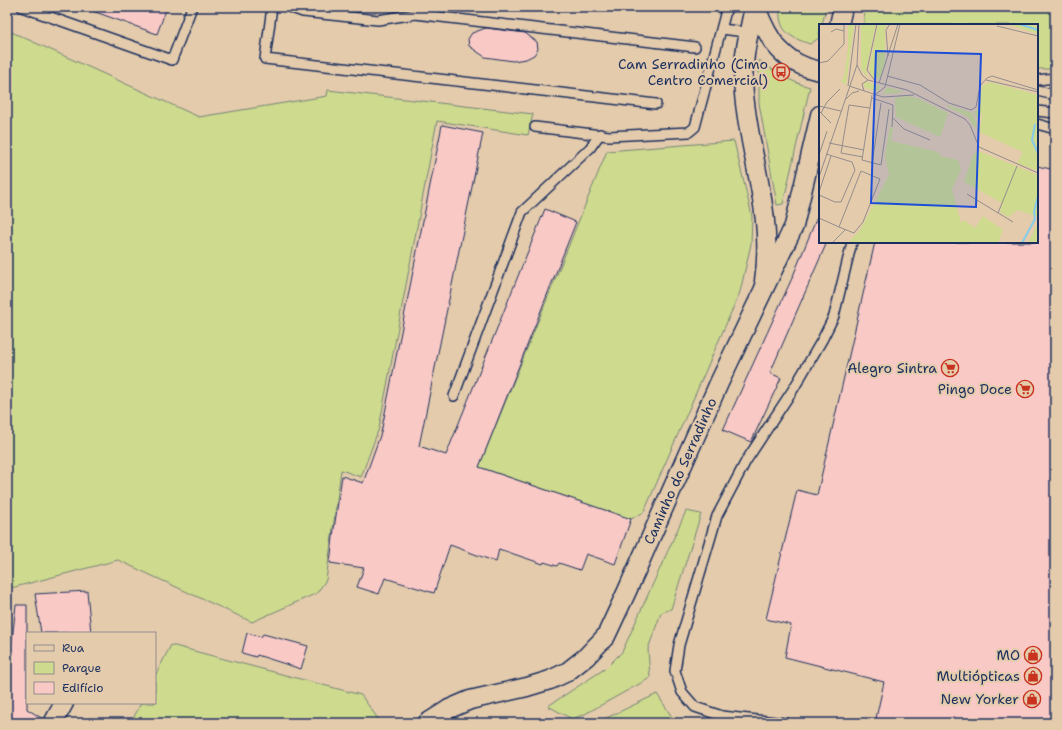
<svg xmlns="http://www.w3.org/2000/svg" width="1062" height="730" viewBox="0 0 1062 730" font-family="'Shantell Sans',sans-serif">
	<style>
		.green { fill: #ceda8d; stroke: #748476 }
		.building { fill: #f9c9c5; stroke: #1b2f5e }
		.lines { fill: none; stroke-linecap: round; stroke-linejoin: round }
		.lane-casing { stroke: #1b2f5e; stroke-width: 12 }
		.street-casing { stroke: #1b2f5e; stroke-width: 21 }
		.lane { stroke: #e4cbac; stroke-width: 9 }
		.street { stroke: #e4cbac; stroke-width: 18 }
		.labels { text-anchor: middle; stroke-width: 4; stroke-linejoin: round; paint-order: stroke }
		.poi-label { font-size: 14px; fill: #1b2f5e; stroke: #e4cbac; text-anchor: end }
		.street-label { font-size: 14px; fill: #1b2f5e; stroke: #e4cbac }
		.inset-river { fill: none; stroke: #86cbe7; stroke-width: 2 }
		.inset-road { fill: none; stroke: #948d8d; stroke-width: 1 }
		.view { fill: #1d4ed8; fill-opacity: 0.15; stroke: #1d4ed8; stroke-width: 2 }
		.inset-edge { fill: none; stroke: #1b2f5e; stroke-width: 2 }
	</style>
	<rect width="100%" height="100%" fill="#e4cbac"/>
	<filter id="ink" filterUnits="userSpaceOnUse"><feTurbulence type="fractalNoise" baseFrequency=".025" numOctaves="2"/><feDisplacementMap in="SourceGraphic" scale="8" xChannelSelector="R" yChannelSelector="G"/><feConvolveMatrix kernelMatrix="1 2 1 2 8 2 1 2 1" color-interpolation-filters="sRGB"/></filter>
	<g filter="url(#ink)">
		<g class="green">
			<path d="M780,7H826L822,25H820L819,38L810,44C789,37 778,31 780,7Z"/>
			<path d="M867,7H1055V69H1037V25H864V16Z"/>
			<path d="M7,30L199,117L327,96L328,90L533,114L528,135L437,121L379,428L361,477L341,470L326,580L317,593L252,622L118,560L7,589Z"/>
			<path d="M759,60C775,72 790,82 810,87L783,204L777,205L759,103Z"/>
			<path d="M734,141L752,216L751,244L740,292L644,512L631,519L479,467L607,151Z"/>
			<path d="M686,511L701,514L671,609L661,613L648,649L650,678L585,714L572,719L548,706L606,668L622,652Z"/>
			<path d="M171,645L361,695L381,723H131L141,703H155V676Z"/>
			<path d="M657,694L672,717L681,723H602V720Z"/>
		</g>
		<g class="building">
			<path d="M88,7H167L157,34L87,9Z"/>
			<path d="M486,28L525,33L537,42L538,49L534,55L526,59L513,61L485,57L469,46L468,39L472,33Z"/>
			<path d="M442,125L483,133L419,446L446,455L545,209L576,222L479,467L631,519L615,564L586,554L580,570L559,563L557,566L544,562L543,564L499,549L496,562L450,545L434,593L385,578L379,594L357,587L364,568L330,563L334,529L342,476L363,483L381,433Z"/>
			<path d="M1037,166L1055,170V723H875L884,682L785,657L791,625L766,619L797,490L817,495L875,242H1037Z"/>
			<path d="M820,210V242H827L770,373L781,378L751,442L723,430L793,276Z"/>
			<path d="M87,591L91,633H41L35,594Z"/>
			<path d="M16,605H27V709L43,719V723H7V657L10,658Z"/>
			<path d="M247,633L261,637L263,634L308,646L301,669L257,655L256,657L242,653Z"/>
		</g>
		<g class="lines">
			<defs>
				<g id="lane">
					<path d="M22,7L172,60L192,7"/>
					<path d="M272,7L265,59L656,104"/>
					<path d="M289,7L303,12L378,20L415,14L695,47"/>
					<path d="M722,29L752,33"/>
					<path d="M1037,80L1055,78"/>
					<path d="M1037,91L1055,95"/>
					<path d="M1037,111L1055,113"/>
					<path d="M1037,124L1055,129"/>
					<path d="M535,127L609,136L689,132L695,127L727,7"/>
					<path d="M454,396L522,212L590,148L600,134"/>
					<path d="M785,723L722,716L695,707L682,692L675,671L679,645L717,516L746,461L794,388L822,340L834,316L852,242"/>
				</g>
				<g id="street">
					<path d="M754,7C748,36 741,64 744,94C750,160 774,213 764,281"/>
					<path d="M756,7C768,40 783,64 820,71"/>
					<path d="M839,25L843,7"/>
					<path d="M53,723L64,703"/>
					<path d="M427,723L449,709L470,700L527,687L550,680L567,672L586,657L606,636L627,591L719,383L794,226L820,115"/>
				</g>
			</defs>
			<use href="#lane" class="lane-casing"/>
			<use href="#street" class="street-casing"/>
			<use href="#lane" class="lane"/>
			<use href="#street" class="street"/>
		</g>
	</g>
	<defs>
		<symbol id="bus-ring" viewBox="-11 -11 22 22"><circle r="9.5" fill="#e4cbac" stroke="#c8321e" stroke-width="1.5"/><path d="M-5-6H5V4H4V6H2V4H-2V6H-4V4H-5ZM-3.5-4V0h7V-4ZM-3.5 1.2v1.5H-2V1.2ZM2 1.2v1.5H3.5V1.2Z" fill="#c8321e"/></symbol>
		<symbol id="supermarket-ring" viewBox="-11 -11 22 22"><circle r="9.5" fill="#e4cbac" stroke="#c8321e" stroke-width="1.5"/><path d="M-6-5.5h2.5l.6 2H6L4.5 2H-2.5L-4.4-4H-6ZM-1.5 3.2a1.3 1.3 0 1 0 .1 0ZM3 3.2a1.3 1.3 0 1 0 .1 0Z" fill="#c8321e"/></symbol>
		<symbol id="shop-ring" viewBox="-11 -11 22 22"><circle r="9.5" fill="#e4cbac" stroke="#c8321e" stroke-width="1.5"/><path d="M-5-2.5h2.3a2.7 3.5 0 0 1 5.4 0H5L5.5 6h-11ZM-1.5-2.5h3a1.5 2.3 0 0 0-3 0Z" fill="#c8321e"/></symbol>
	</defs>
	<g fill-rule="evenodd">
		<use href="#bus-ring" x="771" y="62" width="20" height="20"/>
		<use href="#supermarket-ring" x="940" y="358" width="20" height="20"/>
		<use href="#supermarket-ring" x="1015" y="379" width="20" height="20"/>
		<use href="#shop-ring" x="1023" y="645" width="20" height="20"/>
		<use href="#shop-ring" x="1023" y="666" width="20" height="20"/>
		<use href="#shop-ring" x="1022" y="689" width="20" height="20"/>
	</g>
	<g class="labels">
		<g class="poi-label">
			<text x="768" y="69">Cam Serradinho (Cimo<tspan x="768" dy="16">Centro Comercial)</tspan></text>
			<text x="937" y="373">Alegro Sintra</text>
			<text x="1012" y="394">Pingo Doce</text>
			<text x="1020" y="660">MO</text>
			<text x="1020" y="681">Multiópticas</text>
			<text x="1019" y="704">New Yorker</text>
		</g>
		<g class="street-label">
			<text transform="translate(680 471) rotate(-66)" y="5">Caminho do Serradinho</text>
		</g>
	</g>
	<g transform="translate(819 24)">
		<rect width="219" height="219" fill="#e4cbac"/>
		<path d="M29,0H35L27,61L22,57L25,53L29,24ZM42,0H57L47,47L49,54L42,45ZM59,0H68L66,4V38L61,55L53,53L50,45ZM188,0H210L219,3V10ZM48,58L61,62V65L58,67L46,64L45,59ZM171,58L219,71V147L198,139L204,128L160,108L164,88L159,96L155,88L160,84L163,62ZM68,63L85,68L64,70ZM87,72L98,74L129,89L121,113L77,93L76,74ZM129,81L153,89L158,100L156,104L149,93L129,83ZM71,103L74,104L72,117L115,127L122,130L121,132L139,136L142,146L133,165L142,199L145,196L156,204L164,192L184,206L179,219H29L41,206L70,151L66,132ZM159,127L219,151V193L199,186L189,193L181,188L183,179L145,158L154,131ZM219,199V219H209Z" fill="#ceda8d"/>
		<path class="inset-river" d="M200,0L219,6M216,100L213,116L219,129M203,219L216,195L215,188L219,172"/>
		<path class="inset-road" d="M178,2L219,12M12,8L17,5L25,7M69,32L67,6L71,0M0,39L9,37L25,20V0M38,41L43,51L49,56L88,66L146,95L151,101L160,123L219,149M68,52L101,61L130,79L152,86L157,83L161,62L168,54L173,52L219,66M167,56L219,68M56,57L48,46L58,0M60,59L79,0M29,62L37,0M30,62L64,73L95,71M45,67L43,60L49,56M56,71L66,63L81,0M53,74L74,81L73,103M27,75L33,69L40,67M0,82L22,87M51,84L53,71M0,87L12,99M2,89L8,78L21,65M74,94L85,105L111,116M10,119L45,126M0,131L8,107M44,133L22,129L30,81L51,84L43,136L62,141L70,85M53,140L62,79M0,153L38,41L40,0M0,168L12,132M148,170L194,198M0,171L16,178H22L36,146L33,138L7,130M179,189L198,142M0,194L20,203L35,209L44,198L61,155L42,147L20,203M13,219L27,205"/>
		<path class="view" d="M57,27L162,30L157,183L52,179Z"/>
		<rect width="219" height="219" class="inset-edge"/>
	</g>
	<rect width="1062" height="730" fill="none" stroke="#e4cbac" stroke-width="24"/>
	<rect x="12" y="12" width="1038" height="706" fill="none" stroke="#1b2f5e" stroke-width="1.5" filter="url(#ink)"/>
	<rect x="26" y="632" width="130" height="72" fill="#e4cbac" stroke="#948d8d"/>
	<rect x="34" y="645" width="20" height="6" fill="#e4cbac" stroke="#948d8d"/>
	<text x="62" y="652" font-size="12" fill="#1b2f5e">Rua</text>
	<rect x="34" y="662" width="20" height="12" fill="#ceda8d" stroke="#948d8d"/>
	<text x="62" y="672" font-size="12" fill="#1b2f5e">Parque</text>
	<rect x="34" y="682" width="20" height="12" fill="#f9c9c5" stroke="#948d8d"/>
	<text x="62" y="692" font-size="12" fill="#1b2f5e">Edifício</text>
</svg>
